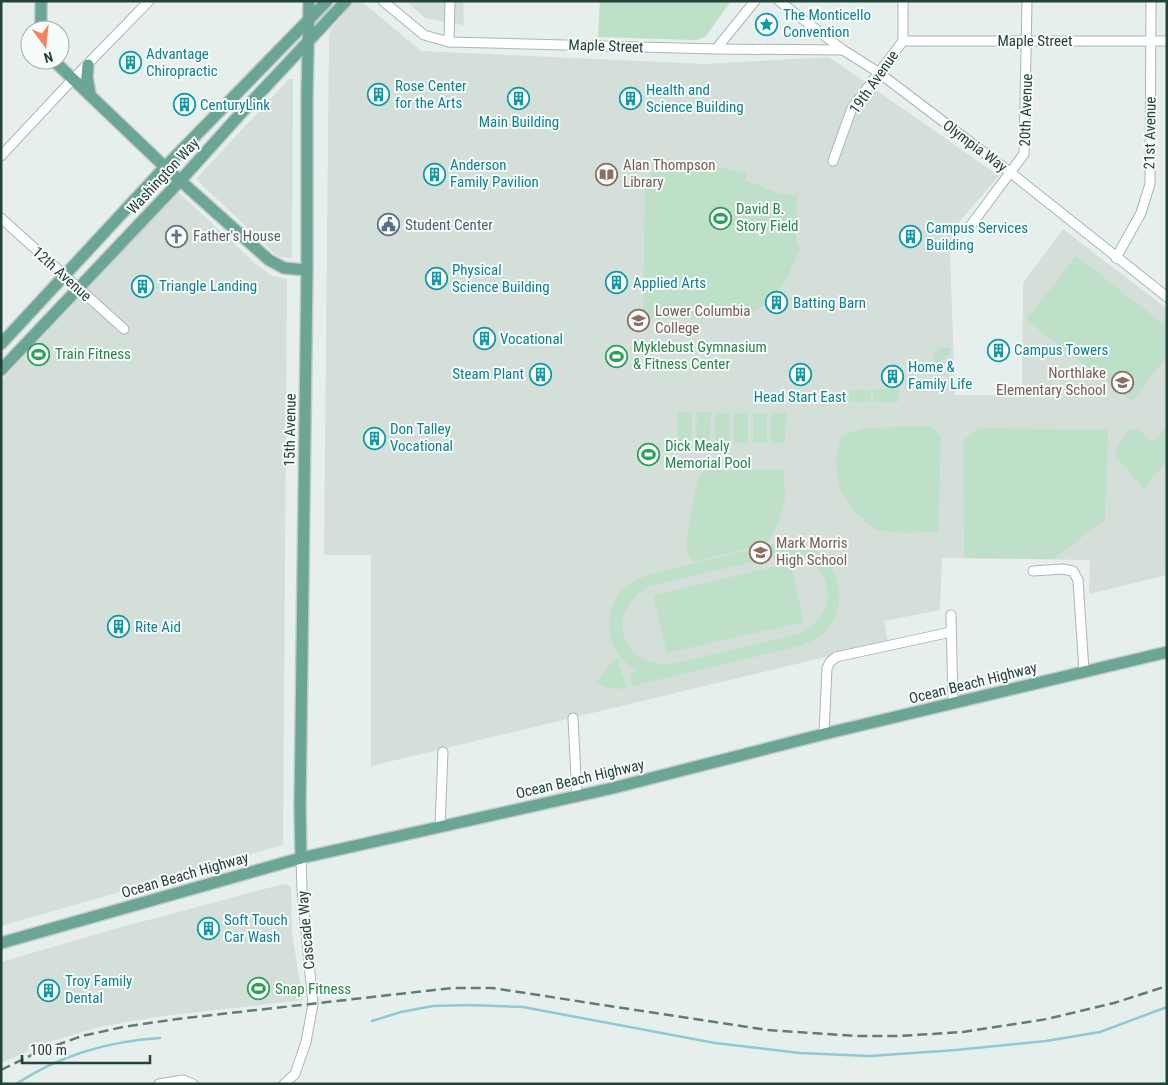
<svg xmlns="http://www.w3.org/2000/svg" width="1168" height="1085" viewBox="0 0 1168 1085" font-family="'Roboto Condensed',sans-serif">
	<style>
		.built { fill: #d4dfda }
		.green { fill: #bfe0c8; fill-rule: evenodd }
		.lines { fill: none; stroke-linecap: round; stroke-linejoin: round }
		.stream { stroke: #8ec9d4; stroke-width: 2.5 }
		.minor-casing { stroke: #a8b8b2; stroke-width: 11 }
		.major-casing { stroke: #c2cac8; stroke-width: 14 }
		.minor { stroke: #fff; stroke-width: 9 }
		.major { stroke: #6aa596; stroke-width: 11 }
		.rail { stroke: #5f7d75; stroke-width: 2.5; stroke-dasharray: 10 5; stroke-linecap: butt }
		.labels { text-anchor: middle; stroke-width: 4; stroke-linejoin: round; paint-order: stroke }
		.culture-label { font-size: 15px; fill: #0d838f; stroke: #f7fbf9; text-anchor: start }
		.street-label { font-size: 15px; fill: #24423a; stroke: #f7fbf9 }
		.education-label { font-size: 15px; fill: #785e54; stroke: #f7fbf9; text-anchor: start }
		.leisure-label { font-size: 15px; fill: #27864d; stroke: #f7fbf9; text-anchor: start }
		.service-label { font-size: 15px; fill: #4e5e75; stroke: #f7fbf9; text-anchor: start }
		.worship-label { font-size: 15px; fill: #5b616d; stroke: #f7fbf9; text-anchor: start }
	</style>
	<rect width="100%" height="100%" fill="#e6efeb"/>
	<g class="built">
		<path d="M355,1H361L421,51L706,64L829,57L999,176L959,222L950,255L955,395H1022L1023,283L1063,229L1167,309V575L1089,594L1090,560L942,558L940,610L884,621L888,642L371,766V555H324L329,36L331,29Z"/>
		<path d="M406,1H463L464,25L425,18Z"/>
		<path d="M289,79H293L292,258L281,257L275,254L196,179Z"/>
		<path d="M178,192L256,264L272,276L287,279L283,845L1,926V381Z"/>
		<path d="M283,884L289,885L291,888L292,934L303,1000L155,1017L99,1027L46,1043L1,1063V962L118,928Z"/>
	</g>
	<g class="green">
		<path d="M600,1H731L706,36L700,39L693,40L598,37Z"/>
		<path d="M667,159L686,160L746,173V180L780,194L797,195L796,241L800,248C791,271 783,290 763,305C757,311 749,312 743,318L643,319L645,179L649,174Z"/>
		<path d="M1076,256L1167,327V356L1132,401L1026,320Z"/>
		<path d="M940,348H950V353L940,364H938L933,360V355Z"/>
		<path d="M873,389H899L898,402H873Z"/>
		<rect x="849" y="390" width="22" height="12"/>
		<path d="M678,412H692V443L678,442Z"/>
		<path d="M697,412H711L710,443H696Z"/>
		<rect x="715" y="413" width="14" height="30"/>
		<rect x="734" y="413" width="14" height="30"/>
		<rect x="753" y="413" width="14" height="30"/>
		<path d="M771,413H786L785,443H771Z"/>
		<path d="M931,426L941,438L938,532L904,533L876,530L853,511L840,490L836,460L841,436L865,428Z"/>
		<path d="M1167,426V460L1144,489L1114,454L1127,430L1137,429L1154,442Z"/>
		<path d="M979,428L1108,430L1105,520L1053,559L964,558L963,441Z"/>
		<path d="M706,470H784L785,500L778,524L768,542L755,547L694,562L688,554L686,543L698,476Z"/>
		<path d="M777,543C789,543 800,543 811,548C839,562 848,601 830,626C823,636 812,641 801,646L632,686L629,674L638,671C634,668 629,666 625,662C605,644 604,609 623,589C631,581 640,578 650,574ZM793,555C837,568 840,614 798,634L671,664C619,666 604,611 650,586L779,556Z"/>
		<path d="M790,563L804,622L667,653L653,595Z"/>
		<path d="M615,658L619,659L618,663L628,689L607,688L596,682Z"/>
	</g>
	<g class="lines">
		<g class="stream">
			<path d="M372,1021L401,1012L433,1006L470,1005L523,1007L715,1043L799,1053L870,1056L956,1050L1046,1041L1100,1032L1167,1007"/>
			<path d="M16,1084C59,1056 109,1041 160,1038"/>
		</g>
		<defs>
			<g id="minor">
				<path d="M383,1L424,35L449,42L716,49L843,50"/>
				<path d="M779,1L843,50L878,72L1011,173L1167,297"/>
				<path d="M903,41H1167"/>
				<path d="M449,42L450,1"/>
				<path d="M716,49L755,1"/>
				<path d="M1,156L72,80L149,1"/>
				<path d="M833,161L852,108L903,41V1"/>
				<path d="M1,218L124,329"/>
				<path d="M968,229L1024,154L1027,1"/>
				<path d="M1116,258L1141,213L1150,184L1151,1"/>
				<path d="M1033,571L1063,569L1073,571L1078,580L1084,671"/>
				<path d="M951,615L953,703"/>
				<path d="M573,718L577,796"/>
				<path d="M824,734L827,668L830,662L836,657L951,632"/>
				<path d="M440,826L443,752"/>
				<path d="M159,1084L183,1080L193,1084"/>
				<path d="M284,1084L295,1074L306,1042L313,1004L302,889L301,858"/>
			</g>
			<g id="major">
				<path d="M41,1V30"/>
				<path d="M53,60L165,167L269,260L284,268L307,270"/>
				<path d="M88,65L87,77L90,94"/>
				<path d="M1,344L165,167L327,1"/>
				<path d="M1,370L180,181L243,111L346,1"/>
				<path d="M301,858L300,808L307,270V97L309,1"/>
				<path d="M1,943L301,858L613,788L824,734L1167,652"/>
			</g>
		</defs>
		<use href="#minor" class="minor-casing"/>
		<use href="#major" class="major-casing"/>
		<use href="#minor" class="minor"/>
		<use href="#major" class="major"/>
		<path class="rail" d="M1,1070L40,1051L82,1036L123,1027L177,1019L452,988H492L767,1030L856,1036H899L963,1032L1047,1019L1114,1003L1167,986"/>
	</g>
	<defs>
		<symbol id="sight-ring" viewBox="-11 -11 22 22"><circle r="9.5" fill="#f7fbf9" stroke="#0f9aa8" stroke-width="1.5"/><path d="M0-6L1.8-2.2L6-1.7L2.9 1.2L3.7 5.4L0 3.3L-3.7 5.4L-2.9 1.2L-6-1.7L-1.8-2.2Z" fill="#0f9aa8"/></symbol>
		<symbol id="building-ring" viewBox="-11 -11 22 22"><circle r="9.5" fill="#f7fbf9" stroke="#0f9aa8" stroke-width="1.5"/><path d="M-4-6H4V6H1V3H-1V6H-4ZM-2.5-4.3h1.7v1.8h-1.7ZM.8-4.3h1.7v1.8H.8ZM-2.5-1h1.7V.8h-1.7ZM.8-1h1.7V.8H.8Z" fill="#0f9aa8"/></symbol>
		<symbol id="library-ring" viewBox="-11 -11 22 22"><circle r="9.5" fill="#f7fbf9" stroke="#8d6e63" stroke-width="1.5"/><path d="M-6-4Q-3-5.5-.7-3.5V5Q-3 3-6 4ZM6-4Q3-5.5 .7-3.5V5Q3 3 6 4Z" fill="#8d6e63"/></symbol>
		<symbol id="stadium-ring" viewBox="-11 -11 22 22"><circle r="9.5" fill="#f7fbf9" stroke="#2e9e5b" stroke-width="1.5"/><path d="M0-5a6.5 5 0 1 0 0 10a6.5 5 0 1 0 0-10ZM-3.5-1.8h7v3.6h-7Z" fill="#2e9e5b"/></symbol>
		<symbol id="civic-ring" viewBox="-11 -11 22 22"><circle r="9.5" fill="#f7fbf9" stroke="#5c6f8a" stroke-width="1.5"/><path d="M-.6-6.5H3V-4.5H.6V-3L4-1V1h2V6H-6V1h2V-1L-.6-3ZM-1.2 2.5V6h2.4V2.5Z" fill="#5c6f8a"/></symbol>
		<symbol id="church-ring" viewBox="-11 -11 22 22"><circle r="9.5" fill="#f7fbf9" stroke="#6b7280" stroke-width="1.5"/><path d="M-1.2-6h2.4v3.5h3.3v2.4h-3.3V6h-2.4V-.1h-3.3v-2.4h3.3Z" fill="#6b7280"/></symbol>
		<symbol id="university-ring" viewBox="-11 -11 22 22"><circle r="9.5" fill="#f7fbf9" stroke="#8d6e63" stroke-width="1.5"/><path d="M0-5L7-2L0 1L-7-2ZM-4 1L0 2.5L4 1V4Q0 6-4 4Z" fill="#8d6e63"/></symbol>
		<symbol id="school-ring" viewBox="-11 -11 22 22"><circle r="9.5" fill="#f7fbf9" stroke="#8d6e63" stroke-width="1.5"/><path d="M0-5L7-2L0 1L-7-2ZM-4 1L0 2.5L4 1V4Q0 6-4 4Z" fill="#8d6e63"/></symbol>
	</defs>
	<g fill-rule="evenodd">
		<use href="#sight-ring" x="754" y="12" width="25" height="25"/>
		<use href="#building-ring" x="118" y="50" width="25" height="25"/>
		<use href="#building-ring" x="366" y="82" width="25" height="25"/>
		<use href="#building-ring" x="506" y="86" width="25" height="25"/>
		<use href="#building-ring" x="618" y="86" width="25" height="25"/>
		<use href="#building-ring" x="172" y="92" width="25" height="25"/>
		<use href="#building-ring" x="422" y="162" width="25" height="25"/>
		<use href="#library-ring" x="594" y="162" width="25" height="25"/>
		<use href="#stadium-ring" x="708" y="206" width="25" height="25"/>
		<use href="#civic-ring" x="376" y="212" width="25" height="25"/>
		<use href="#church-ring" x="164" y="224" width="25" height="25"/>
		<use href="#building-ring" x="898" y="224" width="25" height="25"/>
		<use href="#building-ring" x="424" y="266" width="25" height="25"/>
		<use href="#building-ring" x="604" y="270" width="25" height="25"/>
		<use href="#building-ring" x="130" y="274" width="25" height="25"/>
		<use href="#building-ring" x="764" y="290" width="25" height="25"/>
		<use href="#university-ring" x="626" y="308" width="25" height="25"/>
		<use href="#building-ring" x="472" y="326" width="25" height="25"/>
		<use href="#building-ring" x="986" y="338" width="25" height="25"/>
		<use href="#stadium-ring" x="26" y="342" width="25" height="25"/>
		<use href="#stadium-ring" x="604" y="344" width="25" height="25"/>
		<use href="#building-ring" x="528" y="362" width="25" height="25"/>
		<use href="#building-ring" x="788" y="362" width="25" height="25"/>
		<use href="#building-ring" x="880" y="364" width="25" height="25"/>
		<use href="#school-ring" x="1110" y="370" width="25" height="25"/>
		<use href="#building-ring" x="362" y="426" width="25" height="25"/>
		<use href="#stadium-ring" x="636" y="442" width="25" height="25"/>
		<use href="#school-ring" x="748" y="540" width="25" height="25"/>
		<use href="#building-ring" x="106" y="614" width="25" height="25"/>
		<use href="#building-ring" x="196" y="916" width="25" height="25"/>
		<use href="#stadium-ring" x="246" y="976" width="25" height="25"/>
		<use href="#building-ring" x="36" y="978" width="25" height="25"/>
	</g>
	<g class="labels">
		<g class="culture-label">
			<text x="783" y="20">The Monticello<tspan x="783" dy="17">Convention</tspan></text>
			<text x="146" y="59">Advantage<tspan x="146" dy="17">Chiropractic</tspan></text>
			<text x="395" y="91">Rose Center<tspan x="395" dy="17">for the Arts</tspan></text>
			<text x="646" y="95">Health and<tspan x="646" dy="17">Science Building</tspan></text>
			<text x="200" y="110">CenturyLink</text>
			<text x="519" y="127" text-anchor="middle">Main Building</text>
			<text x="450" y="170">Anderson<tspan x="450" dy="17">Family Pavilion</tspan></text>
			<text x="926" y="233">Campus Services<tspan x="926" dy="17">Building</tspan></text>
			<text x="452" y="275">Physical<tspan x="452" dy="17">Science Building</tspan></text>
			<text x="633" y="288">Applied Arts</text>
			<text x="159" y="291">Triangle Landing</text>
			<text x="793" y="308">Batting Barn</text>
			<text x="500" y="344">Vocational</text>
			<text x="1014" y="355">Campus Towers</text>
			<text x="908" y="372">Home &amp;<tspan x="908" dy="17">Family Life</tspan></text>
			<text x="524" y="379" text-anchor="end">Steam Plant</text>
			<text x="800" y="402" text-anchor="middle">Head Start East</text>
			<text x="390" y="434">Don Talley<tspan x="390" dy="17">Vocational</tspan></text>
			<text x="135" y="632">Rite Aid</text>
			<text x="224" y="925">Soft Touch<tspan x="224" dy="17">Car Wash</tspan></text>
			<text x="65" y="986">Troy Family<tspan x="65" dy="17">Dental</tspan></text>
		</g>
		<g class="street-label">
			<text x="1035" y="46">Maple Street</text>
			<text transform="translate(606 46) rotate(2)" y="5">Maple Street</text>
			<text transform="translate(874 82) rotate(-55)" y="5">19th Avenue</text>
			<text transform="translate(1026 110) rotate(-88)" y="5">20th Avenue</text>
			<text transform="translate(1150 133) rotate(-89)" y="5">21st Avenue</text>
			<text transform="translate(975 146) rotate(37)" y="5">Olympia Way</text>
			<text transform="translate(163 176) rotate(-47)" y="5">Washington Way</text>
			<text transform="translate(62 274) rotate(42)" y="5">12th Avenue</text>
			<text transform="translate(290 430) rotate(-89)" y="5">15th Avenue</text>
			<text transform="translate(973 683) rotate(-14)" y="5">Ocean Beach Highway</text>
			<text transform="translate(580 779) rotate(-13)" y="5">Ocean Beach Highway</text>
			<text transform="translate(185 875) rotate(-16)" y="5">Ocean Beach Highway</text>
			<text transform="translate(306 930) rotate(-95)" y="5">Cascade Way</text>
		</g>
		<g class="education-label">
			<text x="623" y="170">Alan Thompson<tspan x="623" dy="17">Library</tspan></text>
			<text x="655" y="316">Lower Columbia<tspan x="655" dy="17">College</tspan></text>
			<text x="1106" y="378" text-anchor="end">Northlake<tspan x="1106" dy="17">Elementary School</tspan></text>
			<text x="776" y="548">Mark Morris<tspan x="776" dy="17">High School</tspan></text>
		</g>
		<g class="leisure-label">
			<text x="736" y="214">David B.<tspan x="736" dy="17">Story Field</tspan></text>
			<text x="633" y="352">Myklebust Gymnasium<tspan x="633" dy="17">&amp; Fitness Center</tspan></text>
			<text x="55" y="359">Train Fitness</text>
			<text x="665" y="451">Dick Mealy<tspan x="665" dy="17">Memorial Pool</tspan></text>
			<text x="275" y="994">Snap Fitness</text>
		</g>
		<g class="service-label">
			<text x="405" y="230">Student Center</text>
		</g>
		<g class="worship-label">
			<text x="193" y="241">Father's House</text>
		</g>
	</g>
	<rect width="1168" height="1085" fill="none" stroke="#24423a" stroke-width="5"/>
	<g transform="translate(45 45) rotate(165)"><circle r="24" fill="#f7fbf9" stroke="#a3b1ad"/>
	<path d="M0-4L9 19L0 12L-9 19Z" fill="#f4845f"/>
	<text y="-8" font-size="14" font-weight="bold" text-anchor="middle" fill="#24423a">N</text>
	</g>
	<path d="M22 1055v8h128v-8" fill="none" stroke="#24423a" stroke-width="2.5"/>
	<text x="30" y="1055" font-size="15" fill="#24423a" stroke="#f7fbf9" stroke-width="4" paint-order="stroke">100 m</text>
</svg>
